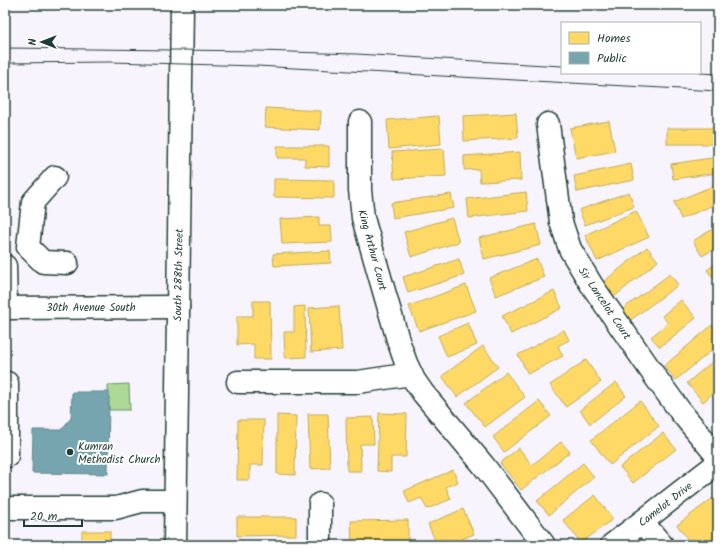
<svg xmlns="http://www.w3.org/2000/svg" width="723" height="550" viewBox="0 0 723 550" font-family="Kalam,sans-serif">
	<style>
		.green { fill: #add998; stroke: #668b66 }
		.homes { fill: #ffd966; stroke: #bcaa57 }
		.public { fill: #76a5af; stroke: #5c868a }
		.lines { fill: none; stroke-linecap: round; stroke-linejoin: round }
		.minor-casing { stroke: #1f3d34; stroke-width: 25 }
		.major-casing { stroke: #1f3d34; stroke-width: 25 }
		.minor { stroke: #fff; stroke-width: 22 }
		.major { stroke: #fff; stroke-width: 22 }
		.tram { stroke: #1f3d34; stroke-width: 1 }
		.poi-dot { fill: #1f3d34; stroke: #fff; stroke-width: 1.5 }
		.labels { text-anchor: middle; stroke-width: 4; stroke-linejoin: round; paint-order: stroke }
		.street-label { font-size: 11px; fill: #1f3d34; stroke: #fff }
		.poi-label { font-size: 11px; fill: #1f3d34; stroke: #fff; text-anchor: start }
	</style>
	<rect width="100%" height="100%" fill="#f8f4fd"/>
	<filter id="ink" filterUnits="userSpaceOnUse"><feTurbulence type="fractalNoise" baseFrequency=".025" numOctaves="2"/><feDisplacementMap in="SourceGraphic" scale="8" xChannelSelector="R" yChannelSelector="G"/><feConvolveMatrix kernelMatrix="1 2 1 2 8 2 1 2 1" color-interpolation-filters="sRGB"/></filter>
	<g filter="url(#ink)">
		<path class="green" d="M129,384L130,410H109L108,385Z"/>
		<g class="homes">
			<path d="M266,108L321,111L320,130L265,127Z"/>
			<path d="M516,113L518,138L464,141L463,116Z"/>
			<path d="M439,116L441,144L389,149L387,120Z"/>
			<path d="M609,121L615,151L576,158L570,128Z"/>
			<rect x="667" y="128" width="51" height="16"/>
			<path d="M277,146H329V167L305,166V158H277Z"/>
			<path d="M444,149L446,176L394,179L392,152Z"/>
			<path d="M520,152L521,180L480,182L479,169L464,170V156Z"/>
			<path d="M718,157V173L673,179L671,164Z"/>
			<path d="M631,164L634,180L577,192L574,176Z"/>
			<path d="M274,179L334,180V198L274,197Z"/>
			<path d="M718,184V203L681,219L674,202Z"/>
			<path d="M526,192L528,211L469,218L467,199Z"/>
			<path d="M629,192L634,207L585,225L579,210Z"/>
			<path d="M451,194L454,208L393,218L391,203Z"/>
			<path d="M636,211L649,237L597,261L585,235Z"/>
			<path d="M319,217V226H331L332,242L282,244L280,219Z"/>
			<path d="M452,218L459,242L411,257L404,232Z"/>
			<path d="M536,224L541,245L484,259L479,238Z"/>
			<path d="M718,226V247L702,256L693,241Z"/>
			<path d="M647,247L658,261L614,297L602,283Z"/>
			<path d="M330,251L331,263L274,266L273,254Z"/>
			<path d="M459,259L464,275L408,293L403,277Z"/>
			<path d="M537,259L544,277L496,296L489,278Z"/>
			<path d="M718,262V284L707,270Z"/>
			<path d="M670,274L678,285L628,322L620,311Z"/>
			<path d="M466,285L476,311L419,331L409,306Z"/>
			<path d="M554,291L562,308L511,334L502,316Z"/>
			<path d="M681,300L696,318L660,347L651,337L668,323L662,316Z"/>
			<path d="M253,301H270L271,359H254V344L237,345V316H253Z"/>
			<path d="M305,306L306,357L285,358L284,332H294V307Z"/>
			<path d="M339,306L342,350L311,352L309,308Z"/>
			<path d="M468,323L477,345L447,357L438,336Z"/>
			<path d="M712,325L718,332V345L676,380L664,366Z"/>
			<path d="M564,330L569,340L558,346L563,356L528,374L518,355Z"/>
			<path d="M483,346L498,367L457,397L442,376Z"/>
			<path d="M718,357V389L703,402L687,383Z"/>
			<path d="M586,360L601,382L566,407L550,385Z"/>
			<path d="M506,372L525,397L485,427L466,403Z"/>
			<path d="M616,382L626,396L590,424L580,410Z"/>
			<path d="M539,401L551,416L504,452L493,437Z"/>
			<path d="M640,401L659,426L610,465L591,440Z"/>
			<path d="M379,413L407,414L406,457H391V472L377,471Z"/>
			<path d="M308,414H328L330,468L310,469Z"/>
			<path d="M277,415L296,416L295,475L277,474Z"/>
			<path d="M373,417L374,444H360L361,471H347L346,418Z"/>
			<path d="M238,420H264L263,465H250V480H237Z"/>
			<path d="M663,433L676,449L633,483L620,467Z"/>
			<path d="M561,442L570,452L521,490L500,463L519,448L532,465Z"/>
			<path d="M583,463L594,477L549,515L537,501Z"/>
			<path d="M453,470L458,482L446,487L451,499L427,509L421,498L409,503L404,491Z"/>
			<path d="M595,495L613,519L581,543L563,520Z"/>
			<path d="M713,498L718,505V527L716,529L718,531V544L692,545L677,525Z"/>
			<path d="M463,509L474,534L448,545H437L428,524Z"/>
			<path d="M237,517H296V535L237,536Z"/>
			<path d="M408,520V545H352L351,521Z"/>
			<rect x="82" y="531" width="28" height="14"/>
			<path d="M477,538L480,545H463Z"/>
		</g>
		<path class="public" d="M72,392H109L108,474L32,473L33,430H61L71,418Z"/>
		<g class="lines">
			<defs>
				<g id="minor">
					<path d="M360,122V190L363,218L398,340L406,363L414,380L423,393L484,466L544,545"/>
					<path d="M548,124L561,222L570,249L591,284L656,378L680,411L718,457"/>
					<path d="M55,177L33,202L28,247L43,262L67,263"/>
					<path d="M5,266L6,308"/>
					<path d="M5,308L178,307"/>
					<path d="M238,382H358L411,374"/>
					<path d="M5,383H7V456H5"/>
					<path d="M320,504V545"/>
					<path d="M5,508H116L142,501H175"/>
					<path d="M642,522L662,545"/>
					<path d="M612,545L718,463"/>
				</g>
				<path id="major" d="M175,545L182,5"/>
			</defs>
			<use href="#minor" class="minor-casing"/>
			<use href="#major" class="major-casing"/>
			<use href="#minor" class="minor"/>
			<use href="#major" class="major"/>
			<g class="tram">
				<path d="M5,48L259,51L356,54L562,66"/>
				<path d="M5,63L110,62L257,66L718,91"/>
				<path d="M700,73L718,74"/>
			</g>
		</g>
	</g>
	<circle class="poi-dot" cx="70" cy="452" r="4"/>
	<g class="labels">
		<g class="street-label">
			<text transform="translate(373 250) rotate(75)" y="4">King Arthur Court</text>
			<text transform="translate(178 275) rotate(-89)" y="4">South 288th Street</text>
			<text transform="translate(605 303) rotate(56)" y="4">Sir Lancelot Court</text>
			<text x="91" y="311">30th Avenue South</text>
			<text transform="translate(665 504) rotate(-38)" y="4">Camelot Drive</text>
		</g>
		<g class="poi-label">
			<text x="78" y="450">Kumran<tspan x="78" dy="13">Methodist Church</tspan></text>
		</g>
	</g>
	<rect width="723" height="550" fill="none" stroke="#fff" stroke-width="20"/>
	<rect x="10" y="10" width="703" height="530" fill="none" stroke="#1f3d34" stroke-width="1.5" filter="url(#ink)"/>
	<rect x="561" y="22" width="140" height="52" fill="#ffffff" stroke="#a5b1ae"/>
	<rect x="569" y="32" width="20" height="12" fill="#ffd966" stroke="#a5b1ae"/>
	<text x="597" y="42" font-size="12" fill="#1f3d34">Homes</text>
	<rect x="569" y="52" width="20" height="12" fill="#76a5af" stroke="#a5b1ae"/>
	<text x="597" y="62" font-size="12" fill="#1f3d34">Public</text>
	<g transform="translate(42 42) rotate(270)" stroke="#ffffff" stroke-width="3" paint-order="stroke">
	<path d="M0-3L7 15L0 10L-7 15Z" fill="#1f3d34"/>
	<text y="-6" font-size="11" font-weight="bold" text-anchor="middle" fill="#1f3d34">N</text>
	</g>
	<path d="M24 520v6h58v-6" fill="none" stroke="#1f3d34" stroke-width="2"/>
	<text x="30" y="520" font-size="12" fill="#1f3d34" stroke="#ffffff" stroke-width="3" paint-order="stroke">20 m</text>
</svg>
